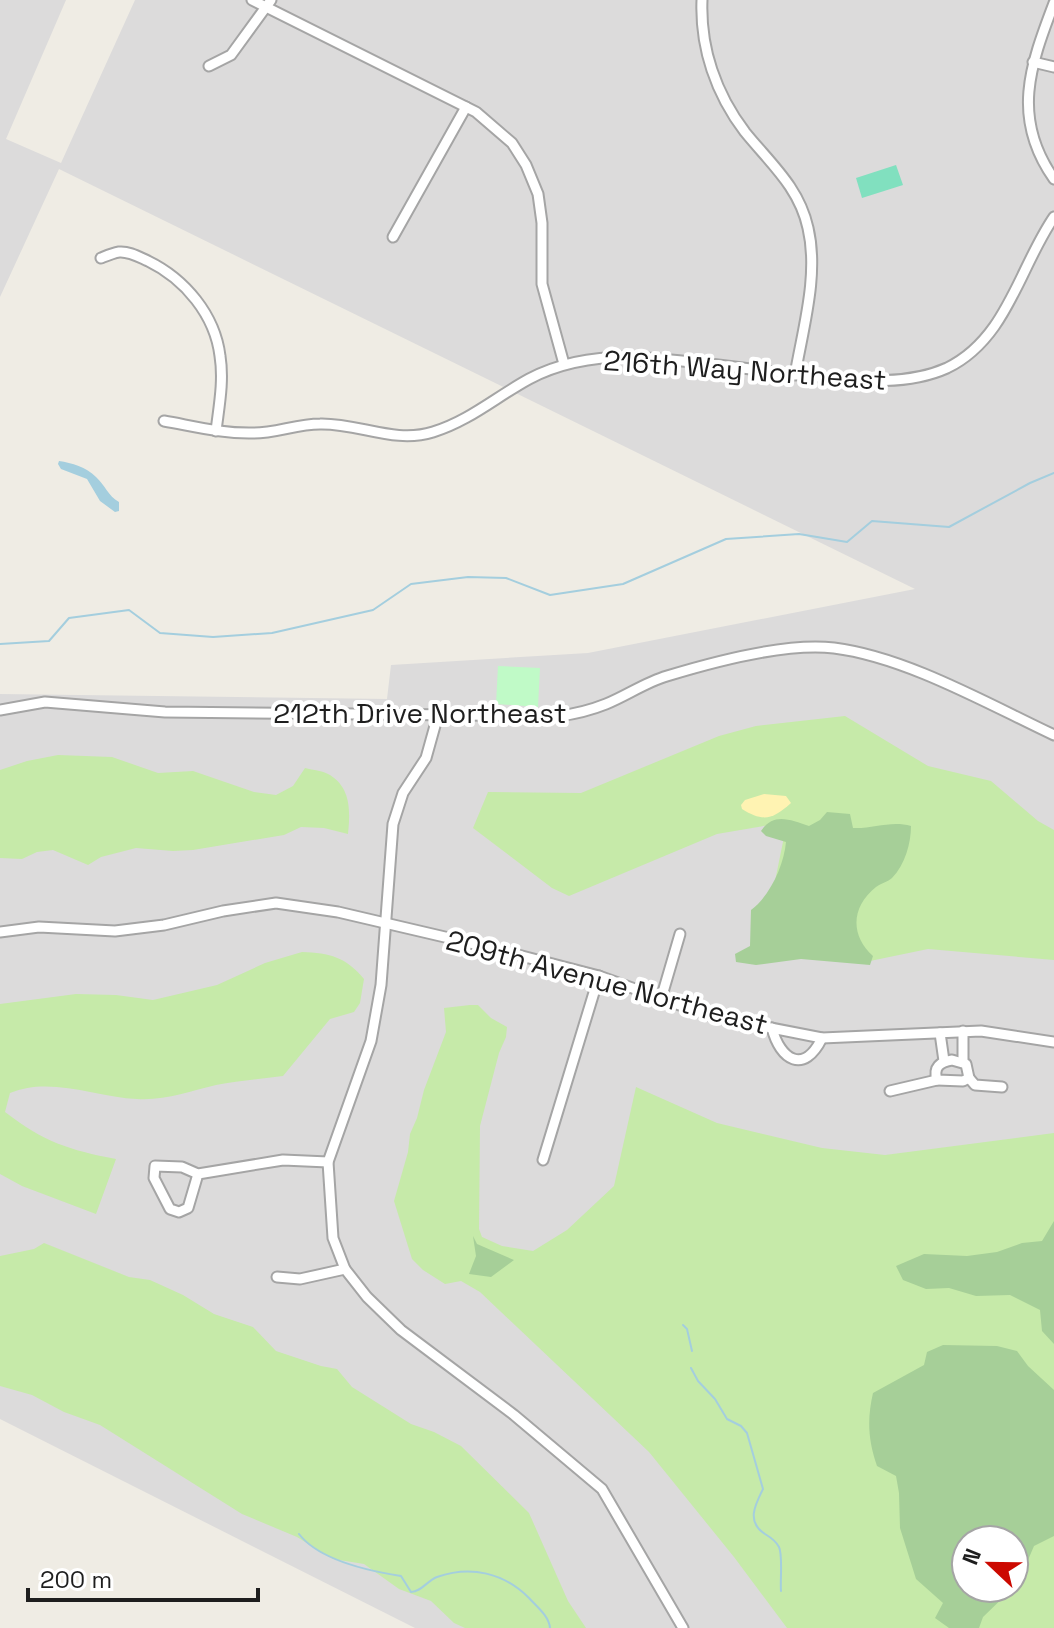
<svg xmlns="http://www.w3.org/2000/svg" width="1054" height="1628" viewBox="0 0 1054 1628" font-family="'Space Grotesk',sans-serif">
	<style>
		.residential { fill: #dcdbdb; fill-rule: evenodd }
		.grass { fill: #c6eaa9; fill-rule: evenodd }
		.forest { fill: #a6cf98 }
		.sand { fill: #fff3b2 }
		.park { fill: #c0fac7 }
		.pitch { fill: #81e0bf }
		.water { fill: #a4cede }
		.lines { fill: none; stroke-linecap: round; stroke-linejoin: round }
		.stream { stroke: #a4cede; stroke-width: 2 }
		.minor-casing { stroke: #a5a5a5; stroke-width: 13 }
		.minor { stroke: #fff; stroke-width: 9 }
		.labels { text-anchor: middle; stroke-width: 8; stroke-linejoin: round; paint-order: stroke }
		.street-label { font-size: 28px; fill: #1e1e1e; stroke: #fff }
	</style>
	<rect width="100%" height="100%" fill="#efece4"/>
	<path class="residential" d="M0,0H66L6,139L61,163L135,0H1054V1628H415L0,1419V694L387,699L391,665L588,653L915,589L59,169L0,297ZM966,1540H1014V1588H966Z"/>
	<g class="grass">
		<path d="M845,716L928,766L991,781L1038,821L1054,830V960L928,949L870,961L772,896L787,822L717,834L569,896L552,888L473,828L488,792L581,793L719,736L756,726Z"/>
		<path d="M58,755L112,757L158,773L193,771L254,792L276,795L293,786L305,768C313,770 324,771 330,775C352,789 350,813 348,834L324,828L301,827L284,835L193,850L173,851L136,848L101,857L88,865L53,850L37,852L22,859L0,858V770L27,761Z"/>
		<path d="M302,952C330,953 346,957 364,979L360,1003L354,1012L330,1019L283,1076C261,1079 238,1081 216,1085C190,1091 164,1101 137,1099C96,1097 50,1076 10,1093L5,1112C44,1142 69,1150 116,1159L96,1214L22,1186L0,1174V1004L76,994L116,995L153,1000L217,985L265,963Z"/>
		<path d="M470,1005H478L491,1018L507,1027L506,1037L499,1053L480,1126L479,1229L482,1237L502,1246L533,1251L567,1230L614,1186L636,1087L717,1123L822,1148L885,1155L1054,1133V1628H787L734,1557L649,1452L480,1292L461,1281L445,1284L423,1270L412,1259L394,1201L408,1152L410,1134L417,1118L424,1090L446,1032L444,1008ZM966,1540H1014V1588H966Z"/>
		<path d="M44,1243L129,1277L150,1280L183,1295L214,1314L253,1327L276,1351L321,1366L337,1369L352,1387L411,1424L434,1432L461,1446L529,1513L568,1601L586,1628H465L454,1623L431,1601L399,1589L364,1564L333,1559L297,1537L242,1514L100,1425L64,1412L32,1395L0,1386V1256L34,1249Z"/>
	</g>
	<g class="forest">
		<path d="M827,812L850,814L853,828C873,829 891,820 911,826C911,843 905,865 892,878C888,882 881,883 876,887C851,907 850,935 873,956L870,965L801,959L756,965L736,962L735,954L750,946L751,910C770,896 784,865 786,842L766,836L761,831C774,812 790,820 809,826L820,820Z"/>
		<path d="M1054,1221V1344L1042,1331L1040,1310L1010,1295L976,1296L949,1288L926,1289L903,1280L896,1266L924,1254L967,1256L997,1252L1022,1243L1042,1241Z"/>
		<path d="M473,1236L477,1244L514,1260L491,1277L469,1274L476,1256Z"/>
		<path d="M943,1345L997,1346L1017,1351L1028,1366L1054,1390V1536L1034,1546L1025,1567L1026,1577L1014,1587V1540H966V1588H1013L983,1617L979,1628H949L935,1618L943,1603L916,1579L900,1528L899,1493L896,1476L877,1466C868,1440 867,1419 873,1393L924,1365L927,1352Z"/>
	</g>
	<path class="sand" d="M764,794L786,796L791,803C772,820 763,822 742,809L741,805L745,800Z"/>
	<path class="park" d="M498,666L540,668L538,707L496,704Z"/>
	<path class="pitch" d="M896,165L903,185L862,198L856,178Z"/>
	<path class="water" d="M59,461C72,463 86,467 96,477C105,485 108,496 119,502V511L115,512L100,501L87,479L61,469L58,464Z"/>
	<g class="lines">
		<g class="stream">
			<path d="M0,644L49,641L69,618L129,610L160,633L213,637L272,633L373,610L411,584L468,577L506,578L550,595L623,584L726,539L799,534L847,542L872,521L949,527L1030,483L1054,473"/>
			<path d="M683,1325L687,1329L692,1351"/>
			<path d="M691,1368L698,1381L715,1399L727,1419L741,1426L747,1433L763,1489C755,1505 746,1522 765,1534C770,1537 776,1541 779,1547C783,1555 780,1581 781,1591"/>
			<path d="M299,1534C319,1560 369,1571 401,1576L411,1592C421,1592 427,1581 437,1577C471,1565 504,1573 529,1598C537,1607 549,1616 550,1628"/>
		</g>
		<defs>
			<g id="minor">
				<path d="M252,0L476,112L512,143L526,165L538,194L542,223V284L564,364"/>
				<path d="M702,0C700,48 716,94 745,132C770,163 799,187 808,228C819,275 803,328 795,375"/>
				<path d="M1054,3C1030,66 1011,118 1054,179"/>
				<path d="M1033,62L1054,67"/>
				<path d="M209,66L231,55L271,0"/>
				<path d="M393,237L466,107"/>
				<path d="M101,258C106,256 113,253 119,252C129,251 139,257 148,261C185,279 215,315 220,356C224,381 219,406 216,431"/>
				<path d="M164,421C193,426 223,434 254,433C276,433 297,424 320,424C359,423 394,444 433,432C469,421 496,397 529,379C559,363 595,357 628,357C689,359 749,370 810,376C854,380 905,387 947,368C1007,339 1019,268 1054,217"/>
				<path d="M0,710L45,702L165,712L559,716C575,714 591,710 606,704C626,696 646,682 667,676C713,662 786,642 834,648C906,657 988,704 1054,735"/>
				<path d="M438,715L426,758L403,793L393,824L381,985L371,1041L328,1162L333,1238L345,1269L367,1297L401,1330L514,1415L602,1489L683,1628"/>
				<path d="M0,932L39,927L115,931L164,925L223,911L276,903L338,912L479,945L599,976L710,1016L822,1038L981,1031L1054,1042"/>
				<path d="M661,999L680,934"/>
				<path d="M772,1028C780,1060 804,1075 822,1038"/>
				<path d="M940,1033L944,1061"/>
				<path d="M952,1060L966,1064L969,1078L963,1081L937,1080C933,1067 940,1062 952,1060Z"/>
				<path d="M963,1062V1031"/>
				<path d="M969,1078L975,1085L1002,1087"/>
				<path d="M890,1091L937,1080"/>
				<path d="M543,1160L599,976"/>
				<path d="M198,1174L188,1208L179,1212L170,1209L154,1178L155,1166L182,1167L198,1174L283,1160L328,1162"/>
				<path d="M277,1277L300,1279L345,1269"/>
			</g>
		</defs>
		<use href="#minor" class="minor-casing"/>
		<use href="#minor" class="minor"/>
	</g>
	<g class="labels">
		<g class="street-label">
			<text transform="translate(745 370) rotate(4)" y="10">216th Way Northeast</text>
			<text x="420" y="723">212th Drive Northeast</text>
			<text transform="translate(607 982) rotate(15)" y="10">209th Avenue Northeast</text>
		</g>
	</g>
	<g transform="translate(990 1564) rotate(292)"><circle r="38" fill="#ffffff" stroke="#a5a5a5" stroke-width="2"/>
	<path d="M0-6L14 30L0 20L-14 30Z" fill="#cc0900"/>
	<text y="-12" font-size="22" font-weight="bold" text-anchor="middle" fill="#1e1e1e">N</text>
	</g>
	<path d="M28 1588v12h230v-12" fill="none" stroke="#1e1e1e" stroke-width="4"/>
	<text x="40" y="1588" font-size="24" fill="#1e1e1e" stroke="#ffffff" stroke-width="6" paint-order="stroke">200 m</text>
</svg>
